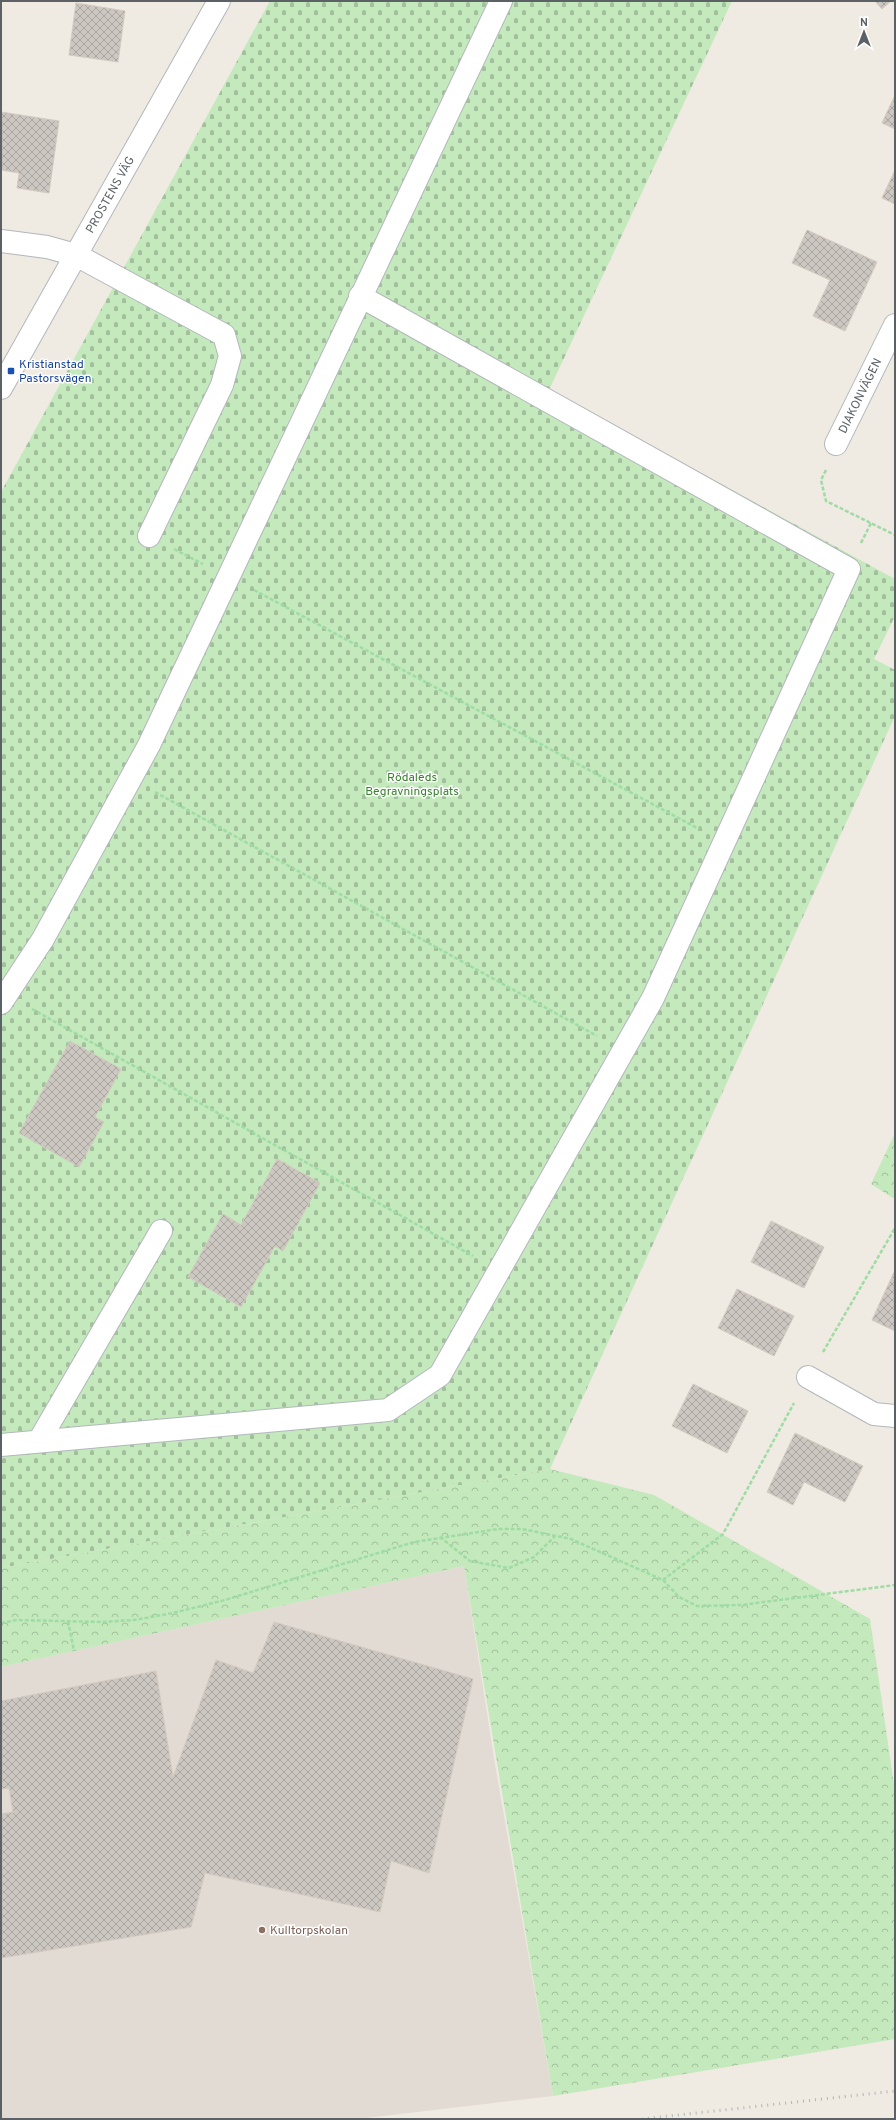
<svg xmlns="http://www.w3.org/2000/svg" width="896" height="2120" viewBox="0 0 896 2120" font-family="Overpass,sans-serif">
	<style>
		.education { fill: #e1dbd3 }
		.cemetery { fill: url(#cemetery-stones) }
		.park { fill: url(#park-crowns) }
		.building { fill: url(#building-cross-hatch); stroke: #d4cac0 }
		.lines { fill: none; stroke-linecap: round; stroke-linejoin: round }
		.minor-casing { stroke: #b3b7bb; stroke-width: 24 }
		.path { stroke: #9edca4; stroke-width: 2.5; stroke-dasharray: 4 2; stroke-linecap: butt }
		.minor { stroke: #fff; stroke-width: 22 }
		.rail { stroke: #b2b3b4; stroke-width: 3; stroke-dasharray: 1 5; stroke-linecap: butt }
		.transit-dot { fill: #1a4fb4; stroke: #fff; stroke-width: 1.5 }
		.education-dot { fill: #8d6e63; stroke: #fff; stroke-width: 1.5 }
		.labels { text-anchor: middle; stroke-width: 3; stroke-linejoin: round; paint-order: stroke }
		.street-label { font-size: 12px; fill: #5b6165; stroke: #fff }
		.transit-label { font-size: 12px; fill: #164399; stroke: #fff; text-anchor: start }
		.park-label { font-size: 12px; fill: #37822c; stroke: #fff }
		.education-label { font-size: 12px; fill: #785e54; stroke: #fff; text-anchor: start }
	</style>
	<defs>
		<pattern id="cemetery-stones" width="16" height="16" patternUnits="userSpaceOnUse"><rect width="16" height="16" fill="#c4e9bc"/><path d="M2 7V4a2 2 0 0 1 4 0v3zM10 15v-3a2 2 0 0 1 4 0v3z" fill="#a2c09c"/></pattern>
		<pattern id="park-crowns" width="20" height="18" patternUnits="userSpaceOnUse"><rect width="20" height="18" fill="#c4e9bc"/><path d="M2 6a3 3 0 1 1 6 0M12 15a3 3 0 1 1 6 0" fill="none" stroke="#a2c09c"/></pattern>
		<pattern id="building-cross-hatch" width="8" height="8" patternUnits="userSpaceOnUse"><rect width="8" height="8" fill="#ccc7c1"/><path d="M0 0l8 8M0 8l8-8" fill="none" stroke="#a9a5a0"/></pattern>
	</defs>
	<rect width="100%" height="100%" fill="#efeae2"/>
	<path class="education" d="M464,1566L495,1764L553,2096L358,2119H1V1667Z"/>
	<path class="cemetery" d="M270,1H732L549,390L895,579V616L874,659L895,670V716L550,1469L1,1568V492Z"/>
	<g class="park">
		<path d="M895,1133V1197L893,1198L871,1184Z"/>
		<path d="M550,1469L654,1495L870,1619L895,1792V2039L553,2096L464,1566L1,1667V1568Z"/>
	</g>
	<g class="building">
		<path d="M875,1H891L882,9Z"/>
		<path d="M76,3L125,11L118,62L69,55Z"/>
		<path d="M895,95V129L882,123Z"/>
		<path d="M1,112L59,121L49,193L17,188L19,173L1,170Z"/>
		<path d="M895,170V204L882,198Z"/>
		<path d="M807,230L877,262L845,331L813,316L830,280L792,263Z"/>
		<path d="M70,1041L121,1069L95,1117L104,1122L79,1167L19,1133Z"/>
		<path d="M277,1159L320,1183L283,1251L275,1246L241,1307L188,1277L223,1214L241,1225Z"/>
		<path d="M771,1221L824,1247L804,1288L751,1262Z"/>
		<path d="M895,1270V1331L872,1320Z"/>
		<path d="M737,1289L794,1316L774,1356L718,1328Z"/>
		<path d="M693,1384L748,1411L727,1453L672,1426Z"/>
		<path d="M795,1433L863,1466L845,1502L804,1482L793,1505L767,1492Z"/>
		<path d="M274,1622L473,1679L429,1873L391,1861L380,1912L205,1873L191,1927L1,1958V1814L13,1812L9,1788L1,1789V1701L156,1671L173,1777L216,1660L253,1673Z"/>
	</g>
	<g class="lines">
		<defs>
			<g id="minor">
				<path d="M1,241L47,247L76,255L224,335L230,356L222,385L149,536"/>
				<path id="s1" d="M1,388L219,1"/>
				<path id="s2" d="M836,444L895,325"/>
				<path d="M1,1003L43,939L149,745L501,1"/>
				<path d="M808,1377L874,1414L895,1416"/>
				<path d="M39,1441L161,1231"/>
				<path d="M1,1445L388,1410L440,1375L653,998L849,569L360,296"/>
			</g>
		</defs>
		<use href="#minor" class="minor-casing"/>
		<g class="path">
			<path d="M826,470L821,480L826,501L895,535"/>
			<path d="M861,543L871,523"/>
			<path d="M174,549L203,564"/>
			<path d="M254,590L699,829"/>
			<path d="M155,792L597,1036"/>
			<path d="M32,1009L473,1256"/>
			<path d="M823,1352L895,1228"/>
			<path d="M440,1537L470,1561L509,1568L534,1557L555,1536"/>
			<path d="M663,1580L723,1534L794,1403"/>
			<path d="M68,1621L74,1651"/>
			<path d="M1,1623L17,1620L102,1622L134,1620L173,1613L225,1600L414,1542L498,1529H522L571,1539L663,1580L679,1597L697,1606L741,1605L895,1585"/>
		</g>
		<use href="#minor" class="minor"/>
		<path class="rail" d="M642,2119L895,2091"/>
	</g>
	<rect class="transit-dot" x="7" y="367" width="8" height="8" rx="2"/>
	<circle class="education-dot" cx="262" cy="1930" r="4"/>
	<g class="labels">
		<g class="street-label">
			<text dy="4" stroke="none"><textPath href="#s1" startOffset="222">PROSTENS VÄG</textPath></text>
			<text dy="4" stroke="none"><textPath href="#s2" startOffset="54">DIAKONVÄGEN</textPath></text>
		</g>
		<g class="transit-label">
			<text x="19" y="368">Kristianstad<tspan x="19" dy="14">Pastorsvägen</tspan></text>
		</g>
		<g class="park-label">
			<text x="412" y="781">Rödaleds<tspan x="412" dy="14">Begravningsplats</tspan></text>
		</g>
		<g class="education-label">
			<text x="270" y="1934">Kulltorpskolan</text>
		</g>
	</g>
	<rect width="896" height="2120" fill="none" stroke="#5b6165" stroke-width="4"/>
	<g transform="translate(864 32)" stroke="#ffffff" stroke-width="3" paint-order="stroke">
	<path d="M0-3L7 15L0 10L-7 15Z" fill="#5b6165"/>
	<text y="-6" font-size="11" font-weight="bold" text-anchor="middle" fill="#5b6165">N</text>
	</g>
</svg>
